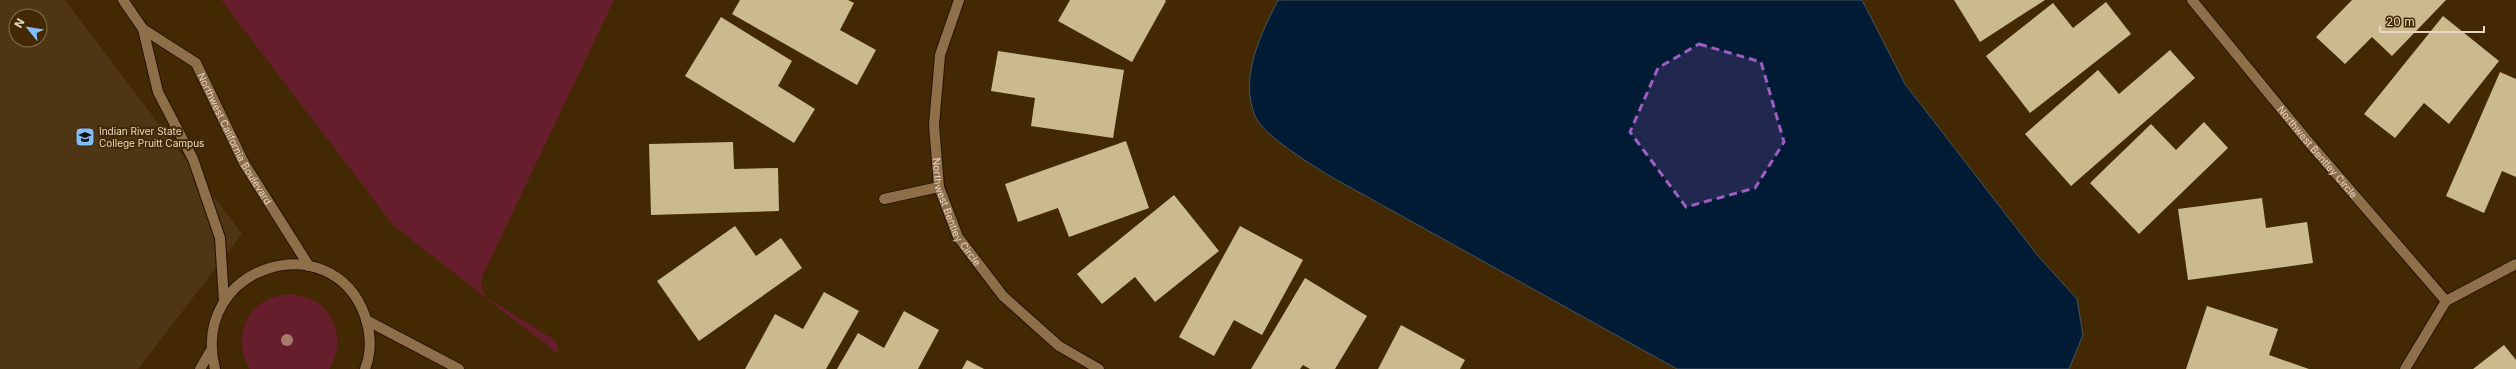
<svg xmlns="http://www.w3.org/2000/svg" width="2516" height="369" viewBox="0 0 2516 369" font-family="Inter,sans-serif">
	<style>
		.built { fill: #4e3614; fill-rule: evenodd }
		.green { fill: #661e2d }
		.water { fill: #021b35; stroke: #475360 }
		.building { fill: #cbbb8c }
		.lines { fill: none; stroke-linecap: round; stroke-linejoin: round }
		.minor-casing { stroke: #261200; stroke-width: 12 }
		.tertiary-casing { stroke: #261200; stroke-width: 12 }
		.minor { stroke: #8d6f4a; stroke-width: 10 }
		.tertiary { stroke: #8d6f4a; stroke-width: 10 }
		.tree { fill: #a7796b }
		.marked { fill: #9b5fc0; fill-opacity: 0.2; stroke: #9b5fc0; stroke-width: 3; stroke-dasharray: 8 5; stroke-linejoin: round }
		.labels { text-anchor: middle; stroke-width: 4; stroke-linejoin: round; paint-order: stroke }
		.poi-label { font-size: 10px; fill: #e7d6c3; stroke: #432902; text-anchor: start }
		.street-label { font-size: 10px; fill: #e7d6c3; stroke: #432902 }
	</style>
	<rect width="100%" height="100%" fill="#432902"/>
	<path class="built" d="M0,0H65L242,234L138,369H0ZM16,16H40V40H16Z"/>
	<g class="green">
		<path d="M221,0H614L482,277L481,287L486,297L556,341L558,354L394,226Z"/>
		<path d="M288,294C299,295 311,297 320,304C339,320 343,349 329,369H250C237,350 239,318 259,305C268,298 277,296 288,294Z"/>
	</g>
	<path class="water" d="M1278,0H1862L1905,84L2038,256L2077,299L2083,335L2069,369H1677L1328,175C1309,163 1263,135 1255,116C1239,77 1261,34 1278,0Z"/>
	<g class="building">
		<path d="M740,0H848L854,3L840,30L876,50L857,85L732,14Z"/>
		<path d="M1070,0H1165L1166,1L1132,62L1058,21Z"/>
		<path d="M1954,0H2045L1980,42Z"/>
		<path d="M2352,0H2446L2392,56L2372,37L2345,64L2316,37Z"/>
		<path d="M2106,2L2131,34L2030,113L1986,56L2053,3L2073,28Z"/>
		<path d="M2443,16L2499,61L2449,124L2424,103L2395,138L2364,114Z"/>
		<path d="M721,17L792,61L778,86L815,109L794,143L685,76Z"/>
		<path d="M2170,50L2195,78L2071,186L2025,134L2098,70L2119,94Z"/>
		<path d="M998,51L1124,70L1113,138L1031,126L1035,98L991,91Z"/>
		<path d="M2500,72L2516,79V177L2502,171L2484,213L2446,196Z"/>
		<path d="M2204,122L2228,148L2139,234L2090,183L2151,124L2176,150Z"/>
		<path d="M1126,141L1149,208L1069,237L1058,208L1018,222L1005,184Z"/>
		<path d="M733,142L734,169L778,168L779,211L651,215L649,144Z"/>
		<path d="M1174,195L1219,251L1155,302L1135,277L1102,304L1077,274Z"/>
		<path d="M2262,198L2266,228L2307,222L2313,263L2188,280L2178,209Z"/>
		<path d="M735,226L756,256L781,238L802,268L699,341L657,281Z"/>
		<path d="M1240,226L1303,260L1262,335L1234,320L1214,356L1179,337Z"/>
		<path d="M1305,278L1367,316L1335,369H1310L1303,365L1300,369H1251Z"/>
		<path d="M824,292L859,311L826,369H745L775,314L803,329Z"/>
		<path d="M2207,306L2278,329L2269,355L2309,369H2186Z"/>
		<path d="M904,311L939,330L918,369H837L858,333L884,348Z"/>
		<path d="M1401,325L1465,360L1460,369H1378Z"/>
		<path d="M2504,345L2516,360V369H2473Z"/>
		<path d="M967,360L984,369H962Z"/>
	</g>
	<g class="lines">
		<defs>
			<g id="minor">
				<path id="s1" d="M959,0L940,55L934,125L939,187L958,237L1003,296L1059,346L1099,369"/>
				<path id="s2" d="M2192,0L2306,139L2446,301"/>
				<path d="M884,199L939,187"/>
				<path d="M2405,369L2446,301L2516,264"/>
			</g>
			<g id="tertiary">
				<path d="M123,0L143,29L158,92L193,159L220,238L224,301"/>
				<path id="s3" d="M143,29L196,63L244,163L309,266"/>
				<path d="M366,320L459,369"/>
				<path d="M200,369L211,350"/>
				<path d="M215,369C189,265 332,223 365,316C371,334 372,351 365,369"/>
			</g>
		</defs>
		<use href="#minor" class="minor-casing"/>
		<use href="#tertiary" class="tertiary-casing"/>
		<use href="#minor" class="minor"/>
		<use href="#tertiary" class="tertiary"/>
	</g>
	<circle class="tree" cx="287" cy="340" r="6"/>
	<path class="marked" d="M1699,44L1761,62L1784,142L1755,188L1686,207L1630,132L1658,68Z"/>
	<defs>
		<symbol id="university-square" viewBox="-11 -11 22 22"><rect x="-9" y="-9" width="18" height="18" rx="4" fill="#83bcfb" stroke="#432902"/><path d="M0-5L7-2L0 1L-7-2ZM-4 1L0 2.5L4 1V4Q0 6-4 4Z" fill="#111"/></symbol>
	</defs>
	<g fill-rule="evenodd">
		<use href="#university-square" x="74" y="126" width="22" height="22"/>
	</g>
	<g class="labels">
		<g class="poi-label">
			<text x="99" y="135">Indian River State<tspan x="99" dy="12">College Pruitt Campus</tspan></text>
		</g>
		<g class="street-label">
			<text dy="4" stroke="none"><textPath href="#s3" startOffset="148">Northwest California Boulevard</textPath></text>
			<text dy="4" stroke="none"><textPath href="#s2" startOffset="197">Northwest Bentley Circle</textPath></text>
			<text dy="4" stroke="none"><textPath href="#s1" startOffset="220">Northwest Bentley Circle</textPath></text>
		</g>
	</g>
	<g transform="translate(28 28) rotate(300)"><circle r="19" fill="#432902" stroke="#856e4f"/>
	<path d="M0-3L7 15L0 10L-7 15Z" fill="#83bcfb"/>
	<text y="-6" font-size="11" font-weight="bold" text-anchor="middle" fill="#e7d6c3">N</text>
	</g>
	<path d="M2380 26v6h104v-6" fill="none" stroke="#e7d6c3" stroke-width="2"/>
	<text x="2386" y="26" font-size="12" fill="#e7d6c3" stroke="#432902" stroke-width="3" paint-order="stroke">20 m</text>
</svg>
